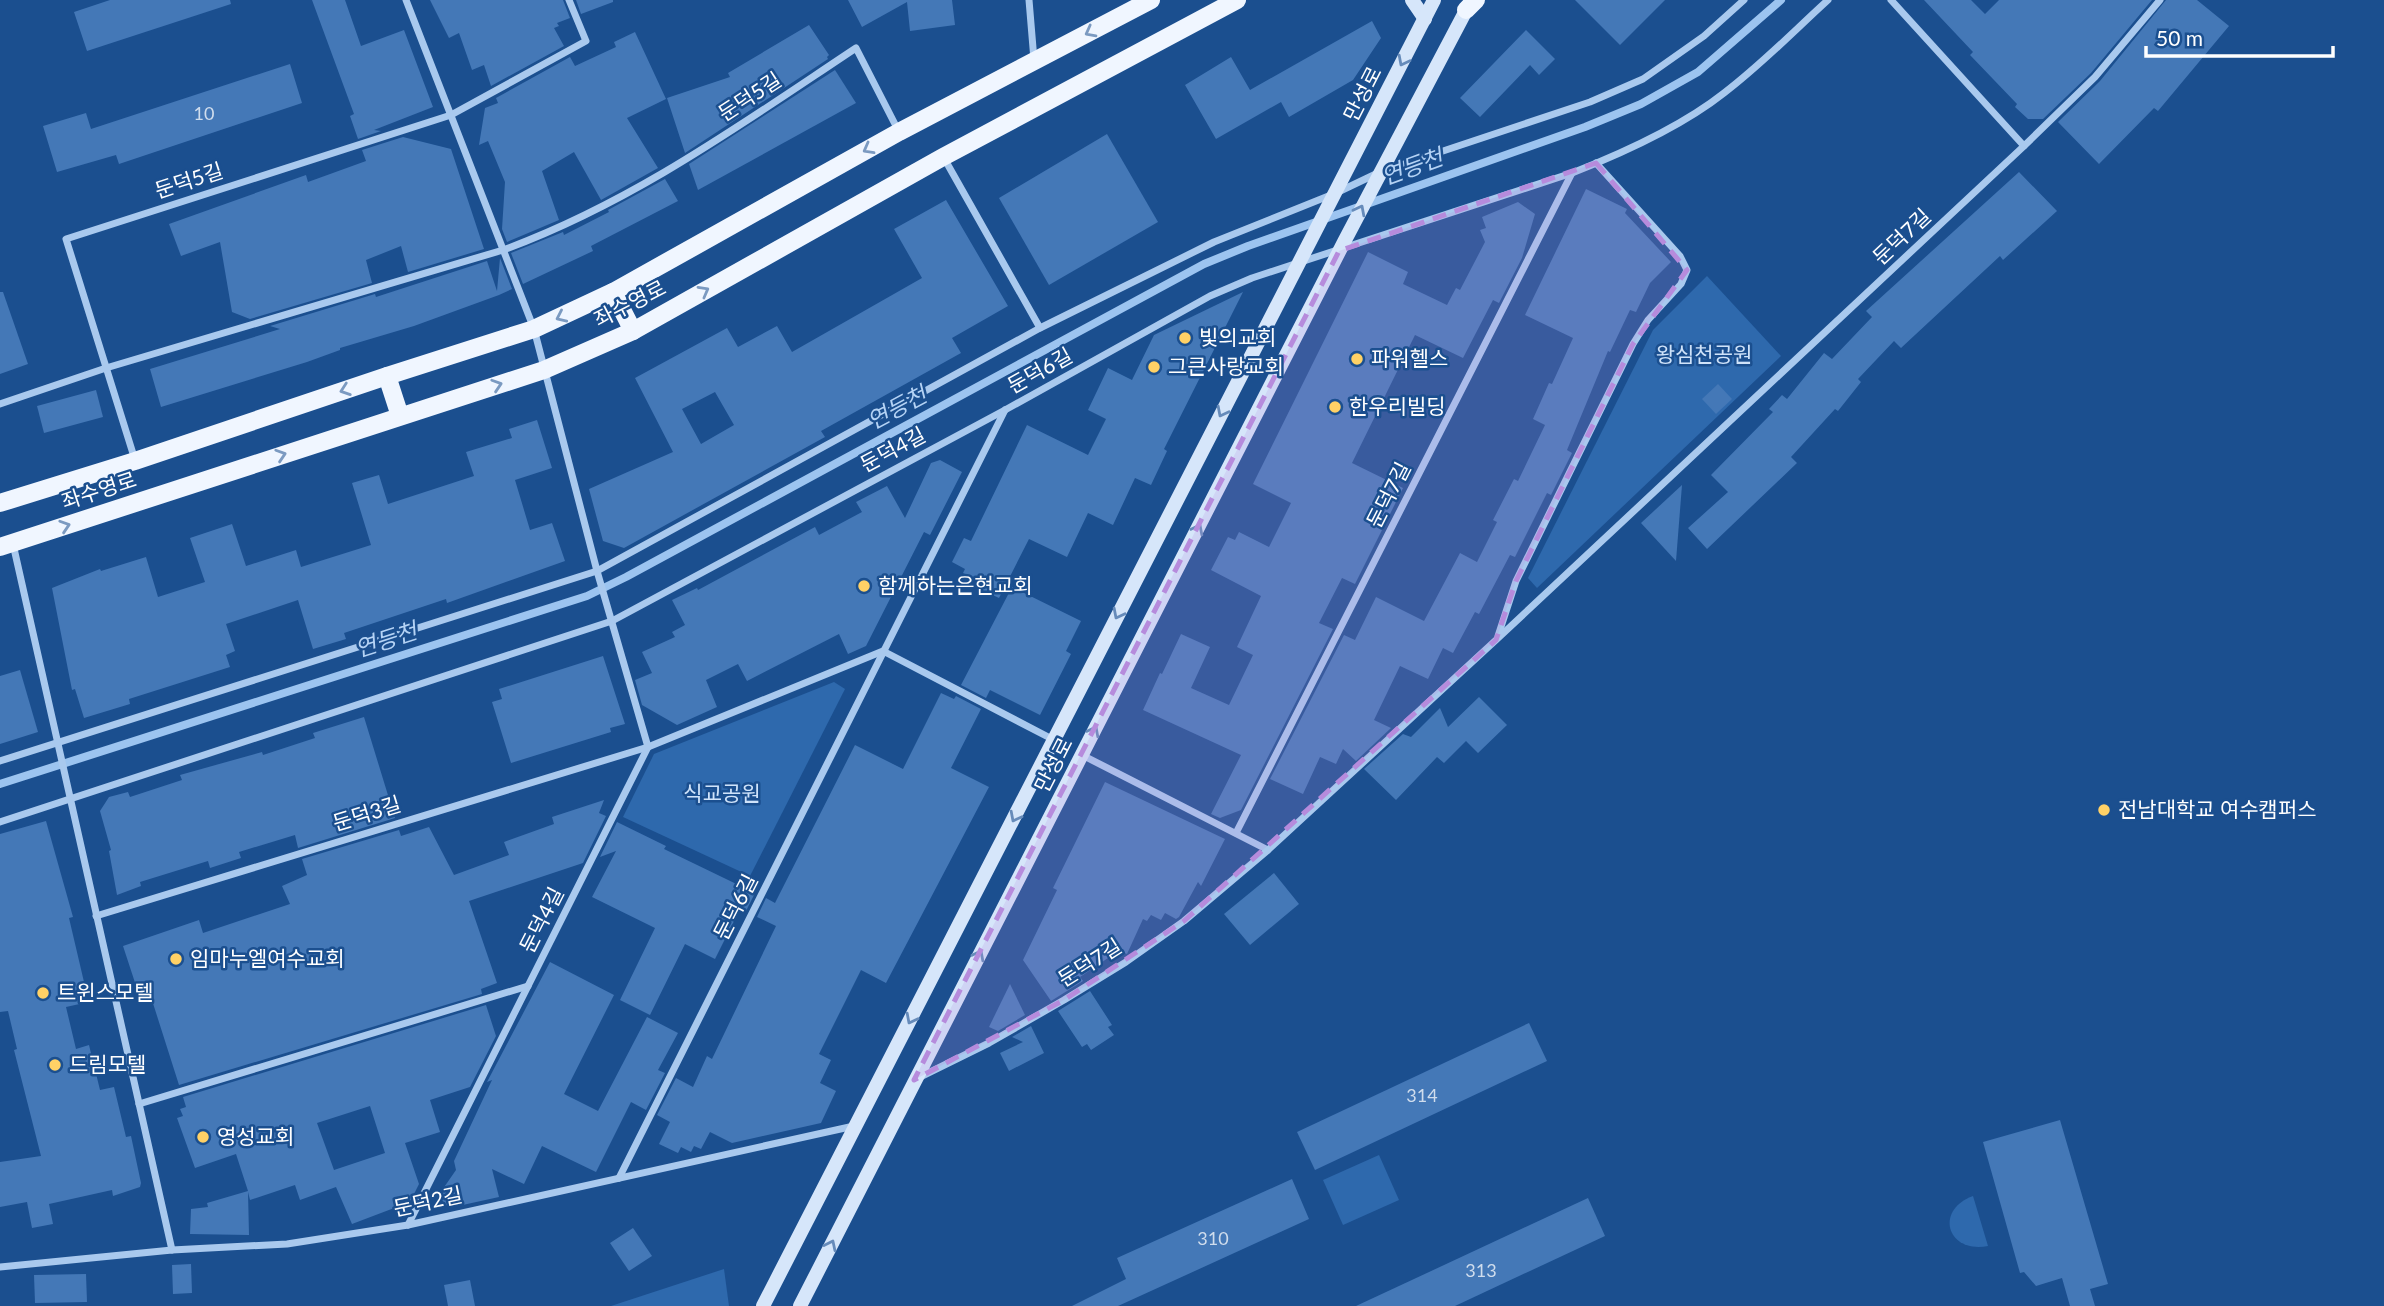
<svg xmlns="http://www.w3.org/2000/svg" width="2384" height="1306" viewBox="0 0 2384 1306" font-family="Lato,'Noto Sans KR',sans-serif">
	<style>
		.green { fill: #2e69ad }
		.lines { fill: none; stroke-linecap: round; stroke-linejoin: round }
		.stream { stroke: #9cc4f0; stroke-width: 8 }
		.building { fill: #4478b7; fill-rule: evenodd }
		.street { stroke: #a9c9ee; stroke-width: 7 }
		.secondary { stroke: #d6e6fa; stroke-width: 14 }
		.primary { stroke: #f0f6ff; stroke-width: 18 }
		.oneway { stroke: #7b9ac1 }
		.oneway2 { stroke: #668bba }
		.marked { fill: #b68bdc; fill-opacity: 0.2; stroke: #b68bdc; stroke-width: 5; stroke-dasharray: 14 9; stroke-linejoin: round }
		.poi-dot { fill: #ffd166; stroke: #1b4f8f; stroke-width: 2.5 }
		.labels { text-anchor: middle; stroke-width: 5; stroke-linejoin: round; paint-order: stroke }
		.number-label { font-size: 18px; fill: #d0dded }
		.street-label { font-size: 21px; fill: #fff; stroke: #1b4f8f }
		.poi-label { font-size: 21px; fill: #fff; stroke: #1b4f8f; text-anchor: start }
		.park-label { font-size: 21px; fill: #cfe3fa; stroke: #1b4f8f }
		.water-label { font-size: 23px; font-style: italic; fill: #b5d3f5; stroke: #1b4f8f }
	</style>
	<rect width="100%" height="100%" fill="#1b4f8f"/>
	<g class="green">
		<path d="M1707,276L1781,356L1537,588L1528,578L1653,330Z"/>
		<path d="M834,682L845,689L750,876L623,817L654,754Z"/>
		<path d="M1379,1155L1399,1200L1343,1225L1323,1180Z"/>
		<path d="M1973,1196L1988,1246C1947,1254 1934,1210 1973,1196Z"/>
		<path d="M724,1269L729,1306H611Z"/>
	</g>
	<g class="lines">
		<path class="stream" d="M0,784L587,596L626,577L1204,264L1248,246L1585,127L1641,104L1698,72L1781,0"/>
	</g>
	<g class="building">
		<path d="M110,0H230L231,4L87,51L74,12Z"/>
		<path d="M312,0H345L361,46L404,30L433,107L374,130L381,131L358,139L350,116L354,114Z"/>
		<path d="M430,0H563L570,18L557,23L559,26L554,28L564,46L491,86L484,65L472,70L459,33L449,38Z"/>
		<path d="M576,0H613V2L581,14Z"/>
		<path d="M848,0H952L955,25L910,31L907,2L862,27Z"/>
		<path d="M1575,0H1665L1620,45Z"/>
		<path d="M1924,0H1971L1985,14L1999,0H2152L2091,73L2043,119H2028L2015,107L2017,104L1970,55L1973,52Z"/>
		<path d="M2166,0H2197L2229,26L2158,111L2154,108L2099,164L2058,122L2100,81Z"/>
		<path d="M1372,21L1381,38L1353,80L1289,117L1281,102L1216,139L1185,85L1231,57L1250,90Z"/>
		<path d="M809,25L829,55L827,57L828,59L685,153L667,98L730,77L728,73Z"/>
		<path d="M1526,30L1555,59L1539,75L1530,65L1480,117L1460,98Z"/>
		<path d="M635,32L666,99L627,118L658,168L601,200L574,152L542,171L559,220L507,242L502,229L505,182L488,141L479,145L485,108L498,103L496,98L570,57L575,66L616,47L614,42Z"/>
		<path d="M290,64L302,103L119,164L116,155L57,172L43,126L86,113L91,129Z"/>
		<path d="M835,70L856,103L698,190L689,164Z"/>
		<path d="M1107,134L1158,222L1049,285L999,198Z"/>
		<path d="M403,137L451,149L484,249L408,272L401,246L366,260L372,283L250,319L232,312L220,242L181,256L169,224L306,175L308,182L366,161L362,150Z"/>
		<path d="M2019,172L2057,211L2003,260L2000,256L1901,348L1894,341L1858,379L1861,382L1838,411L1835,409L1791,457L1797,463L1707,549L1688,528L1728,492L1711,475L1773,412L1769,409L1782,395L1787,399L1824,353L1832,359L1872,317L1866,311Z"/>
		<path d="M665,179L678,201L591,246L593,251L523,284L511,253L563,232L564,235L609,212L608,210Z"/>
		<path d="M1586,189L1627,209L1625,213L1671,262L1650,283L1636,312L1630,310L1610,352L1608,351L1567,450L1572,453L1551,495L1547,493L1515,557L1510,555L1479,614L1475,612L1453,653L1443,648L1428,679L1400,666L1374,720L1391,728L1356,761L1343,749L1336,764L1320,757L1303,794L1270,779L1344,635L1355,640L1376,597L1424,621L1460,553L1477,562L1497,522L1493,520L1514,479L1518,481L1545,425L1533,419L1549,383L1552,384L1573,338L1525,315Z"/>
		<path d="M946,200L1008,306L952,338L961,353L821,431L825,437L624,548L603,541L589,489L673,452L635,378L727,328L738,347L777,326L792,352L922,278L894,229ZM715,392L734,425L701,444L682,409Z"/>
		<path d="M1518,202L1535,214L1522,258L1499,303L1493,300L1463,358L1415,335L1352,463L1403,488L1355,584L1342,578L1319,623L1333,629L1241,810L1220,818L1211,814L1241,755L1143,710L1160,673L1162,674L1181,634L1210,647L1191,688L1229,705L1253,655L1237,647L1261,596L1211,570L1228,537L1235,540L1239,532L1269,547L1291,503L1253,484L1368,252L1408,272L1403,284L1447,305L1456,288L1460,290L1485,242L1480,230L1486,228L1482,217Z"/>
		<path d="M500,258L512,289L499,295L414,326L340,348V350L307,362L161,407L150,369L280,329L270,326L375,294L376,297L487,261L497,291Z"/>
		<path d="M0,292H3L28,364L0,374Z"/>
		<path d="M1243,292L1164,449L1167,451L1151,485L1135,478L1113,525L1088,513L1067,557L1029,539L999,598L976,587L979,581L963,573L965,569L952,562L964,538L971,541L1027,425L1088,455L1106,419L1088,410L1108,368L1132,380L1154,335Z"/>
		<path d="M1718,384L1732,399L1716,414L1702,399Z"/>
		<path d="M96,390L103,417L44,433L37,406Z"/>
		<path d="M537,420L552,468L515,480L530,530L552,523L565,561L447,603L446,599L344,633L346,639L313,649L298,600L226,624L235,651L226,655L230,667L129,699L130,704L84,718L75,689L72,690L52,588L100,569L101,571L146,557L158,597L205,582L190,538L232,524L246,566L296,550L301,567L371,545L352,483L379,475L388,504L474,476L466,452L512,438L509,429Z"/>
		<path d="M940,460L962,472L930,535L924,532L866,646L848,654L839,634L747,681L738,664L706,680L717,707L677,725L642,705L635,680L652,673L642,652L675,637L672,632L685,625L672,600L697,588L698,590L815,527L819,535L862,512L856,502L887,486L905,518L931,463Z"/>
		<path d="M1682,485L1676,561L1641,523Z"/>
		<path d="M1012,587L1081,621L1066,651L1071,654L1040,715L990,690L986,698L961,685Z"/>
		<path d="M603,656L625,724L610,728L611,732L511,763L492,702L502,699L499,689Z"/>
		<path d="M20,670L38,732L0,744V676Z"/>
		<path d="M941,693L954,699L956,696L981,709L951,768L989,787L886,983L861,970L819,1054L831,1060L820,1083L836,1091L821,1123L732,1143L710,1132L701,1149L694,1146L691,1152L681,1147L678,1153L659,1144L670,1122L657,1115L676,1078L693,1087L707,1056L712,1059L776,926L757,917L766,898L775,903L777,899L855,745L903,769Z"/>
		<path d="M1479,697L1507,725L1478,753L1466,741L1444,763L1437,757L1396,800L1364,769L1403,734L1411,737L1440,708L1448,727Z"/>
		<path d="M364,717L395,818L298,848L295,835L239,852L241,858L210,868L208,861L140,882L141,886L117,895L109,851L111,850L100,811L109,797L128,792L130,797L182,780L180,775L262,752L263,755L315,738L313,733Z"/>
		<path d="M1105,782L1225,839L1201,886L1198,882L1179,917L1176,919L1165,913L1161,920L1151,915L1147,921L1143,919L1127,954L1120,951L1118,955L1110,951L1108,958L1080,977L1083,981L1051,1001L1023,960L1057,890L1053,888Z"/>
		<path d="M604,800L599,813L606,816L583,863L469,901L497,983L481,989L482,994L179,1085L151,997L141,1001L123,946L199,920L203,933L290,904L282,886L307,875L302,859L399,830L401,836L429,827L454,875L509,855L504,842L554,824L552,817Z"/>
		<path d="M46,821L73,917L69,918L84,982L79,984L84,1003L66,1007L76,1049L89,1045L100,1090L114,1087L126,1137L131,1136L141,1183L140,1187L113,1196L112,1190L49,1204L53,1224L32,1228L27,1202L0,1207V1162L41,1156L14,1050L17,1049L8,1011L0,1012V834Z"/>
		<path d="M617,822L666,846L664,849L755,893L746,911L740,909L715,959L685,944L650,1015L620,1000L655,928L592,897L616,851L600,857Z"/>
		<path d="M1274,873L1299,904L1250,945L1224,914Z"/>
		<path d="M550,962L614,995L564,1094L598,1111L647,1017L678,1033L658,1070L665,1073L646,1110L631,1102L596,1172L542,1146L524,1184L492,1169L499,1197L449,1208L438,1196L456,1170L454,1161L492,1080L487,1082Z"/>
		<path d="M1010,984L1025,1015L998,1031L989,1027Z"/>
		<path d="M1090,991L1112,1025L1108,1027L1114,1035L1091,1050L1087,1044L1082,1047L1058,1011Z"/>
		<path d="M486,1005L496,1036L470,1087L430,1100L440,1132L405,1143L419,1184L410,1202L352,1224L336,1187L300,1200L295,1185L250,1200L248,1192L249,1235L190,1234L191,1209L208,1207L207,1203L248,1191L236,1154L195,1168L177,1118L183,1116L180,1109L186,1107L183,1097ZM370,1106L385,1153L334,1170L317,1123Z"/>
		<path d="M1529,1023L1547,1061L1315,1170L1297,1132Z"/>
		<path d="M1031,1026L1044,1053L1009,1071L1000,1053L1023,1042L1012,1037Z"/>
		<path d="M2060,1120L2108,1284L2090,1289L2095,1306H2070L2062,1278L2036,1286L2024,1272L2020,1273L1983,1142Z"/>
		<path d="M1292,1179L1309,1219L1118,1306H1072L1126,1279L1117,1258Z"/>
		<path d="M1588,1198L1605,1236L1455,1306H1356Z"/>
		<path d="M633,1228L652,1256L629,1271L610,1243Z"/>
		<path d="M191,1264L192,1293L173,1294L172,1265Z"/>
		<path d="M86,1274L87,1302L35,1303L34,1275Z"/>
		<path d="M470,1280L475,1306H448L444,1285Z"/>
	</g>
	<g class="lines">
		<g class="street">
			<path d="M406,0L534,329L597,571L648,747L408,1225"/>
			<path d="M1029,0L1034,60"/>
			<path d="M1891,0L2024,146"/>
			<path d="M944,158L1040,328"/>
			<path d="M0,404L106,368L503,250C632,203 743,123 856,48L899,132"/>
			<path d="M135,460L66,239L451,115L586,41L569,0"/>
			<path d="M13,544L172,1250"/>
			<path d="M1498,636L1516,581L1633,344L1648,320L1681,284L1687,270L1680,256L1596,163"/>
			<path d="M1082,755L1268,850"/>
			<path d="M0,761L597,571L1040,328L1214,242L1336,193L1380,172L1590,102L1643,79L1704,36L1744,0"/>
			<path d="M0,822L612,621L1005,410L1210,296L1252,278L1572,173C1623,153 1681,127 1724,93C1761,65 1794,31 1828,0"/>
			<path d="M1236,833L1572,173"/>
			<path d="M96,916L648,747L883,651L1054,740"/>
			<path d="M918,1078L989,1043L1064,1000L1126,962L1184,921L1268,850L1496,640L2024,146L2095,77L2160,0"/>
			<path d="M139,1104L528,986"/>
			<path d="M619,1178L1005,410"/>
			<path d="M0,1267L172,1250L287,1244L408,1225L854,1126"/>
		</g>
		<g class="secondary">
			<path d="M1412,0L1425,19"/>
			<path d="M763,1306L1434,0"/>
			<path d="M800,1306L1344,242L1471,1"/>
		</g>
		<g class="primary">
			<path d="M1466,10L1476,0"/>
			<path d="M613,292L633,331"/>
			<path d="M387,376L400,416"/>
			<path d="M0,503L135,461L387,376L534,329L613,292L899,132L1151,0"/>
			<path d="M0,547L544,370L633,331L943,157L1237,0"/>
		</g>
	</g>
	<defs><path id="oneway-chevron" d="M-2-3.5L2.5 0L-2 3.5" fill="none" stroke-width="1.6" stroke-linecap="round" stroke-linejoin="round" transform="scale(1.75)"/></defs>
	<g class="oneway">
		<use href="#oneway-chevron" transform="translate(1090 32) rotate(152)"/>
		<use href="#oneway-chevron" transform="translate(868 149) rotate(151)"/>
		<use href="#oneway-chevron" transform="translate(704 291) rotate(-29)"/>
		<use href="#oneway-chevron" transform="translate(561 317) rotate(155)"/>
		<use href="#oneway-chevron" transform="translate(497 385) rotate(-18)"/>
		<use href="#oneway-chevron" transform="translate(345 390) rotate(161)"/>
		<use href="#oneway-chevron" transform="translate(281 455) rotate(-18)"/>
		<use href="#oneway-chevron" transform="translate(65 526) rotate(-18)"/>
	</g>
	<g class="oneway2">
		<use href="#oneway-chevron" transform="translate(1403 61) rotate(117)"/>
		<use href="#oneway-chevron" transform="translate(1360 210) rotate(-63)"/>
		<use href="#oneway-chevron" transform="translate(1222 412) rotate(117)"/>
		<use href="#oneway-chevron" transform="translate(1198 529) rotate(-63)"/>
		<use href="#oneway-chevron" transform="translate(1118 614) rotate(117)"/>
		<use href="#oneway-chevron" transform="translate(1094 731) rotate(-63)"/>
		<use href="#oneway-chevron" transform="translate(1015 817) rotate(117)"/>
		<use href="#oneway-chevron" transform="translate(979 955) rotate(-63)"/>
		<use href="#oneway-chevron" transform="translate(911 1019) rotate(117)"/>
		<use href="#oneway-chevron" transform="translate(831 1245) rotate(-64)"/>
	</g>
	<path class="marked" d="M1596,163L1687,270L1633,344L1516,581L1496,640L1184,921L1064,1000L914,1080L1339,251Z"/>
	<g class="poi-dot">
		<circle cx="1185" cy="338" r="7"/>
		<circle cx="1357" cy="359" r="7"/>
		<circle cx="1154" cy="367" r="7"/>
		<circle cx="1335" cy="407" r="7"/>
		<circle cx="864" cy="586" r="7"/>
		<circle cx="2104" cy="810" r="7"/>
		<circle cx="176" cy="959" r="7"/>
		<circle cx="43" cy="993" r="7"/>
		<circle cx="55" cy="1065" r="7"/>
		<circle cx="203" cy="1137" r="7"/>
	</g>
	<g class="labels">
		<g class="number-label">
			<text x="204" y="120">10</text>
			<text x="1422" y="1102">314</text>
			<text x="1213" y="1245">310</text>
			<text x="1481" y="1277">313</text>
		</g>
		<g class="street-label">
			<text transform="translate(1363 94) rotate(-63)" y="7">만성로</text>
			<text transform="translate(750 97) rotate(-33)" y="7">둔덕5길</text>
			<text transform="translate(189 181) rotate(-18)" y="7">둔덕5길</text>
			<text transform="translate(1902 237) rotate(-43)" y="7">둔덕7길</text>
			<text transform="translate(630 304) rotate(-27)" y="7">좌수영로</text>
			<text transform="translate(1040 371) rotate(-29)" y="7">둔덕6길</text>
			<text transform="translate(893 450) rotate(-28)" y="7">둔덕4길</text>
			<text transform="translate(99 491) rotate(-18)" y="7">좌수영로</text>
			<text transform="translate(1389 495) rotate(-63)" y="7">둔덕7길</text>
			<text transform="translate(1054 765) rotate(-63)" y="7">만성로</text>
			<text transform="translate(367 814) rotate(-17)" y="7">둔덕3길</text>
			<text transform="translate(736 907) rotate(-63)" y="7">둔덕6길</text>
			<text transform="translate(542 920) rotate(-63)" y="7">둔덕4길</text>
			<text transform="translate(1090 963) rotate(-32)" y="7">둔덕7길</text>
			<text transform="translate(428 1202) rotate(-12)" y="7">둔덕2길</text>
		</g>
		<g class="poi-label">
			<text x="1199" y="345">빛의교회</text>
			<text x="1371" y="366">파워헬스</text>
			<text x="1168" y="374">그큰사랑교회</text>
			<text x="1349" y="414">한우리빌딩</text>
			<text x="878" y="593">함께하는은현교회</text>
			<text x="2118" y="817">전남대학교 여수캠퍼스</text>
			<text x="190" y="966">임마누엘여수교회</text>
			<text x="57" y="1000">트윈스모텔</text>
			<text x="69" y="1072">드림모텔</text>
			<text x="217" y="1144">영성교회</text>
		</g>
		<g class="park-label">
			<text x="1704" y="362">왕심천공원</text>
			<text x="722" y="801">식교공원</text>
		</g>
		<g class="water-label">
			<text transform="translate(1412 167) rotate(-20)" y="8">연등천</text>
			<text transform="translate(897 408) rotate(-28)" y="8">연등천</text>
			<text transform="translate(386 640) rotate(-18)" y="8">연등천</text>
		</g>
	</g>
	<path d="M2146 46v10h187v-10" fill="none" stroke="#ffffff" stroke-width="3.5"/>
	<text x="2156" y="46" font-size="21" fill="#ffffff" stroke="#1b4f8f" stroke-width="5" paint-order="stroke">50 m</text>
</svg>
